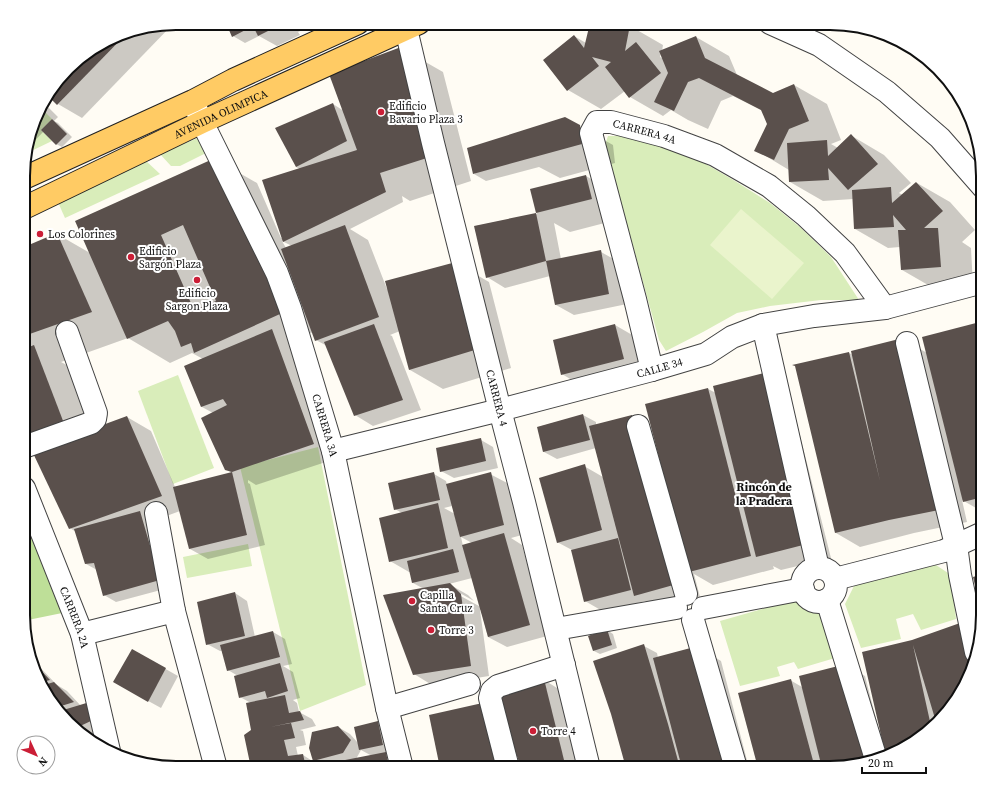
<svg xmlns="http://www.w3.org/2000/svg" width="1006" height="791" viewBox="0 0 1006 791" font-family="'Source Serif 4',serif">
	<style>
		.green { fill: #d9edba }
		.forest { fill: #bedf98 }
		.pitch { fill: #eaf4cc }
		.shadow { fill: #0003; fill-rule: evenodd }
		.building { fill: #5a504c; fill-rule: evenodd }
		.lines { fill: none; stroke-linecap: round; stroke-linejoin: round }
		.street-casing { stroke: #434343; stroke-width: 24 }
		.primary-casing { stroke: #212121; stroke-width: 24 }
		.street { stroke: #fff; stroke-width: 22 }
		.primary { stroke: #ffcb64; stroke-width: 22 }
		.rail-casing { stroke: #cb1e36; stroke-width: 4.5 }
		.rail { stroke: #fff; stroke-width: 3; stroke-dasharray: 9; stroke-linecap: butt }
		.poi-dot { fill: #cb1e36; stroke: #fff; stroke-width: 1.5 }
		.labels { text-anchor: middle; stroke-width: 4; stroke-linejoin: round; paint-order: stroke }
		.poi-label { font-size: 11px; fill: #101010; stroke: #fff; text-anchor: start }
		.street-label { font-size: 11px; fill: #101010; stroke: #fff }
		.neighbourhood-label { font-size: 12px; font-weight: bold; fill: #101010; stroke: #fff }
		.rim { fill: none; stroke: #101010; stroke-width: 2 }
	</style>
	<rect width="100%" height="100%" fill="#fffcf4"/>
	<g class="green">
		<path d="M41,108L52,119L41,130L52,141L25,154Z"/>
		<path d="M608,136H632L699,160L735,181L770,203L801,228L831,257L859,300H821L770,306L737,313L703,332L666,351L659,340L605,145Z"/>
		<path d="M200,137L206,153L180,166H171L160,154Z"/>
		<path d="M145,160L160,174L65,218L57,200Z"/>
		<path d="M178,375L214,468L173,484L138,391Z"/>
		<path d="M318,447L366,685L300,711L240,467Z"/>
		<path d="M248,544L252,566L187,578L183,557Z"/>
		<path d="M936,565L951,575L956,619L921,630L913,614L896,619L901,639L861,648L845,604L855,584Z"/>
		<path d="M801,598L823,612L835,658L798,669L794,662L777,667L780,676L740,686L720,621Z"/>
	</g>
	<path class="forest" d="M24,495L72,611L23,621Z"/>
	<path class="pitch" d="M741,209L804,263L772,299L710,245Z"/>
	<g class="shadow">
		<path d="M227,23H305L307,28L298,32L300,35L277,46L259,36L245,43L233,36Z"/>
		<path d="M616,23L630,26L663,45L662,51L696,37L729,56L737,75L773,94L794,85L827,104L841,140L831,144L838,148L852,136L884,155L911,183L899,193L903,195L917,183L950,202L975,230L962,242L971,248L973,286L935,289L902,270L900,247L888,248L855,229L853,199L823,201L790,182L789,170L756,150L768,124L763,111L733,96L721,101L708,129L688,120L671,110L663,116L630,97L625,91L601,109L568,90L544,60L574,36L586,43ZM661,53L664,59L660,57Z"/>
		<path d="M173,24L82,118L58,104L127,31Z"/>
		<path d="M401,48L443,72L471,181L410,201L402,196L403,202L350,229L368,240L387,289L456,263L489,282L511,368L443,389L410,370L400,331L390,335L392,336L421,410L373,426L355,415L327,346L316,340L313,332L293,342L338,458L256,485L248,480V483L250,484L265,545L208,559L190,549L180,511L153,521L172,587L116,602L104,595L97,570L86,564L76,532L70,528L36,456L24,449V248L57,234L90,253L215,159L257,183L281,238H283L300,169L296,167L333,104L344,111ZM282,241L292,246L286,248ZM128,338L170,363L192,353L203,359L185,367L202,407L213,413L226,469L232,473L175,487L151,431L127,417L98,428L76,370L61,362Z"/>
		<path d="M43,102L58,117L54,121L58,123L72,137L62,147L56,144L44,131L27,149Z"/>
		<path d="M565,118L613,145L615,163L560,178L539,167L486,181L474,174Z"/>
		<path d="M586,176L619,195L624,218L570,232L554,223L561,259L601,252L619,262L627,304L574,315L556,305L550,276L505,288L487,277L476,226L537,214L531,190Z"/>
		<path d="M976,324L981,328L983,327V512L962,500L967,522L914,533L860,547L836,533L796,366L849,353L853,355L903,339L927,353Z"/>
		<path d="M615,325L634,336L642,369L580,385L562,374Z"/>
		<path d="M788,388L831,558L781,570L773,566L774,569L713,585L694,574L700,597L659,609L645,601L604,612L585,601L572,550L557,542L584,466L603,477L596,448L557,459L544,452L538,427L583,415L596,422V425L631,416L653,428L708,389L716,393Z"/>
		<path d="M481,440L493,447L498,468L454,478L441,471Z"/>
		<path d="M434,474L446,481L447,485L490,474L509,484L522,535L511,538L522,545L547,636L507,647L488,637L481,610H480L489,676L432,685L414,674L424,589L413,583L411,572H409L390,561L402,513L395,509ZM452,506L455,514L444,508ZM461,537L472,543L463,546ZM472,578L479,606L457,594L458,592L474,601L468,595L449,584Z"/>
		<path d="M235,593L247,601L255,637L273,632L285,639L292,664L283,666L293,672L300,698L293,700L297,703L299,712L312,719L316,726L300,730L303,731L306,745L296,747L298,756L303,755L314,762L310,748L338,727L350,734L358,743L378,722L390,729L395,752L386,754L398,761L400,768H342L341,763L326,768L315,761L316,768H252L251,703L240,697L238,676L228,670L222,651H220L207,644ZM361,750L372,756L356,759Z"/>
		<path d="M607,630L613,634L617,648L600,654L594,651Z"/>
		<path d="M980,638L971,674L945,716L889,756L830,768H759L790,680L802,687L846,665L865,676L879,730H881L912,641Z"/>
		<path d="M644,646L657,653L658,658L698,647L721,661L749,768H627Z"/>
		<path d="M132,650L178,676L161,708L114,682Z"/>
		<path d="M33,660L55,683H54L67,691L81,706L107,726L86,736L75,730L39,683Z"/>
		<path d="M544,680L562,691L581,768H522Z"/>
	</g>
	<g class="building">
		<path d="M226,23H281L282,24L258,36L253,26L232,37Z"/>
		<path d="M590,23H621L630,25L625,51L636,42L661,73L629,98L605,67L611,62L592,57L599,66L567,91L543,60L574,35L584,48Z"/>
		<path d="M127,31H129L57,105L47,95L75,61Z"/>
		<path d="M696,36L705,58L773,93L794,84L809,121L789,129L774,160L754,151L767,124L761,110L699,78L688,82L674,111L654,102L668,73L659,51Z"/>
		<path d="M401,47L430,157L380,173L386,192L283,242L262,180L357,150L329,74Z"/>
		<path d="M333,103L347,141L296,167L275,128Z"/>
		<path d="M565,117L580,125L582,144L473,174L467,148Z"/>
		<path d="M52,119L67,134L56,145L41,130Z"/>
		<path d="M851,134L878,164L848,190L828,168L829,180L789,182L787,143L827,140L828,156Z"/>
		<path d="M215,158L269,279L280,314L194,353L191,343L181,347L175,331L168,321L127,339L75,221ZM183,225L216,301L194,310L161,235Z"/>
		<path d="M586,175L592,199L536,213L530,189Z"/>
		<path d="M916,182L943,211L924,228H938L941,267L901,270L898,230H906L893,215L894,227L854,229L852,190L891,187L892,203Z"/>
		<path d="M536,213L546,261L486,278L474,226Z"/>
		<path d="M345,225L379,317L315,341L281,249Z"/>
		<path d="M57,233L92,312L24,336V247Z"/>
		<path d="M601,250L609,294L555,305L546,261Z"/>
		<path d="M456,262L478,349L409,370L385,281Z"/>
		<path d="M976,323L983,352V497L963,502L922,337Z"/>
		<path d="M374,324L403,400L354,416L324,342Z"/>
		<path d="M615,324L624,359L561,375L553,340Z"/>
		<path d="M983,326V340H982L979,327Z"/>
		<path d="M272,329L314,444L232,472L225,470L201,418L227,405L223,399L201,407L184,366Z"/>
		<path d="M903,338L944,509L889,520L835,533L795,366L792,365L849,352L880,481L851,351Z"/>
		<path d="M34,345L65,426L24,441V349Z"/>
		<path d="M764,373L807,544L756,557L713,386Z"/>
		<path d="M708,388L751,556L689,572L645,404Z"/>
		<path d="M583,414L590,440L543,452L537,427Z"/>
		<path d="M632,415L677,584L634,596L589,426Z"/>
		<path d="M127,416L162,496L69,529L32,451Z"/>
		<path d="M481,438L486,461L440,472L436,448Z"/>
		<path d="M585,464L602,530L557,543L539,478Z"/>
		<path d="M232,472L247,535L189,549L173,487Z"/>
		<path d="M434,472L440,500L394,510L388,483Z"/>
		<path d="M491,472L504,525L460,537L446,484Z"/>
		<path d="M438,503L448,548L389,562L379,518Z"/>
		<path d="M140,511L160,580L103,596L94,563L85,564L74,529Z"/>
		<path d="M504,533L530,625L488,637L462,545Z"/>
		<path d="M618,538L631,590L584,602L571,550Z"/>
		<path d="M453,549L459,572L412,583L407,561Z"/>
		<path d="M983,574V614H982L973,577Z"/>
		<path d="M450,583L461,594L471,666L413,675L383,595Z"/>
		<path d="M235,592L245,636L206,645L197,602Z"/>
		<path d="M960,623L972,670L971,674L945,716L936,722L913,645L931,726L889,756L886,757L862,652L912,640Z"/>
		<path d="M607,629L612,645L593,651L588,636Z"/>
		<path d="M273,631L280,657L227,671L220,645Z"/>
		<path d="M644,644L668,724L680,768H626L611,714L593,661Z"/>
		<path d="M698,646L730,768H682L653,658Z"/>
		<path d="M132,649L166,668L148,702L113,682Z"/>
		<path d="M33,662L50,680L39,683Z"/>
		<path d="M280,663L288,691L267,698L265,691L239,698L234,676Z"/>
		<path d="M846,664L871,760L830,768H822L799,676Z"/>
		<path d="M544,679L566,768H521L496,694Z"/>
		<path d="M791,679L815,768H758L738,693Z"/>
		<path d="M54,682L74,702L58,707L41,686Z"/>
		<path d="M285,695L289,713L300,711L304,720L270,727L291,723L295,738L284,740L288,756L303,754L306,768H251L244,735L251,730L246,703Z"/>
		<path d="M93,701L95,719L74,729L60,711Z"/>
		<path d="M487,702L501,768H440L429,715Z"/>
		<path d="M378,721L383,745L359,750L354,727Z"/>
		<path d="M338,726L351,740L343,753L313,761L309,748L312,732Z"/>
		<path d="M386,752L388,763L372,767V768H341L340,761Z"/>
	</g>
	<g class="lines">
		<defs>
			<g id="street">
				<path d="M770,23L819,45L887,92L940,138L983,187"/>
				<path id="s1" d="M406,29L433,143L500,410L524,502L589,768"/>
				<path id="s2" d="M194,104L202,122L277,273L290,308L333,451L387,708L402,768"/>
				<path d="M763,325L818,568"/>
				<path d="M907,343L956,545L960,575L976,652"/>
				<path id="s3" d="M652,370L635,299L591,133L597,122H611L664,136L715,155L769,186L806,216L845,253L885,308"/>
				<path d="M638,426L686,594"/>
				<path d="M24,447L91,423L95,419L96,413L67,332"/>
				<path id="s4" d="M333,451L500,410L652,370L706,354L732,337L763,325L814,316L885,308L983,282"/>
				<path id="s5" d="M24,488L82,634L109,751"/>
				<path d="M156,513L174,611L216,768"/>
				<circle cx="819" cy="585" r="17"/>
				<path d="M835,579L944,551L983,533"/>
				<path d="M827,600L876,759"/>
				<path d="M703,608L803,589"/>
				<path d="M693,620L736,768"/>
				<path d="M556,629L676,608"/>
				<path d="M82,634L174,611"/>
				<path d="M387,708L469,684"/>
				<path d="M508,768L490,698L492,691L498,686L564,665"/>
			</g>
			<g id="primary">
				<path d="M24,178L193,101L233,80L358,23"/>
				<path id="s6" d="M24,208L202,122L419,23"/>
			</g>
		</defs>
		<use href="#street" class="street-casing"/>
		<use href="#primary" class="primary-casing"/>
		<use href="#street" class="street"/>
		<use href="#primary" class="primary"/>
		<defs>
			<path id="rail" d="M901,43L940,73"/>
		</defs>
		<use href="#rail" class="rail-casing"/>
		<use href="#rail" class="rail"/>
	</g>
	<g class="poi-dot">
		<circle cx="381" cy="112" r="4"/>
		<circle cx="40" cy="234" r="4"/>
		<circle cx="131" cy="257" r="4"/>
		<circle cx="197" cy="280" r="4"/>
		<circle cx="412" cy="601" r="4"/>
		<circle cx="431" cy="630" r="4"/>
		<circle cx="533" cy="731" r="4"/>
	</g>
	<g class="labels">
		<g class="poi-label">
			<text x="389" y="110">Edificio<tspan x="389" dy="13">Bavario Plaza 3</tspan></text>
			<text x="48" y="238">Los Colorines</text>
			<text x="139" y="255">Edificio<tspan x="139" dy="13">Sargón Plaza</tspan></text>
			<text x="197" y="297" text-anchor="middle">Edificio<tspan x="197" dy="13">Sargon Plaza</tspan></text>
			<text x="420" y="599">Capilla<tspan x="420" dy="13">Santa Cruz</tspan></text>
			<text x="439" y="634">Torre 3</text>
			<text x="541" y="735">Torre 4</text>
		</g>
		<g class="street-label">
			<text dy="4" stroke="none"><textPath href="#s6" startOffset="218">AVENIDA OLIMPICA</textPath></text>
			<text dy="4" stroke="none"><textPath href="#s3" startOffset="306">CARRERA 4A</textPath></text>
			<text dy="4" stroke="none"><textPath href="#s4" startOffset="337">CALLE 34</textPath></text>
			<text dy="4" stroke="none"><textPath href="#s1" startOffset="380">CARRERA 4</textPath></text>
			<text dy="4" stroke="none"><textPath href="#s2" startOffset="348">CARRERA 3A</textPath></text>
			<text dy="4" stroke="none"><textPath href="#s5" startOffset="139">CARRERA 2A</textPath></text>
		</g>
		<g class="neighbourhood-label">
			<text x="764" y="491">Rincón de<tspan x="764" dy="14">la Pradera</tspan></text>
		</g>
	</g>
	<path d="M0 0H1006V791H0ZM176 30H830A146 146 0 0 1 976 176V615A146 146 0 0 1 830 761H176A146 146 0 0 1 30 615V176A146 146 0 0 1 176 30Z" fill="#fff" fill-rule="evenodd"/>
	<path class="rim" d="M176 30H830A146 146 0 0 1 976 176V615A146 146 0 0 1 830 761H176A146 146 0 0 1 30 615V176A146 146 0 0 1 176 30Z"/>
	<g transform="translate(36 755) rotate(134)"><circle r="19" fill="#ffffff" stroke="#9f9f9f"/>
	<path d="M0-3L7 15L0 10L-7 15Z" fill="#cb1e36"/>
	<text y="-6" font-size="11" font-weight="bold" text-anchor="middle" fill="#101010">N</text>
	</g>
	<path d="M862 767v6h64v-6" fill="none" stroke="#101010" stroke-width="2"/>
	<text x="868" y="767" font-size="12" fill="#101010" stroke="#ffffff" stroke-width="3" paint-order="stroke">20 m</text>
</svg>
